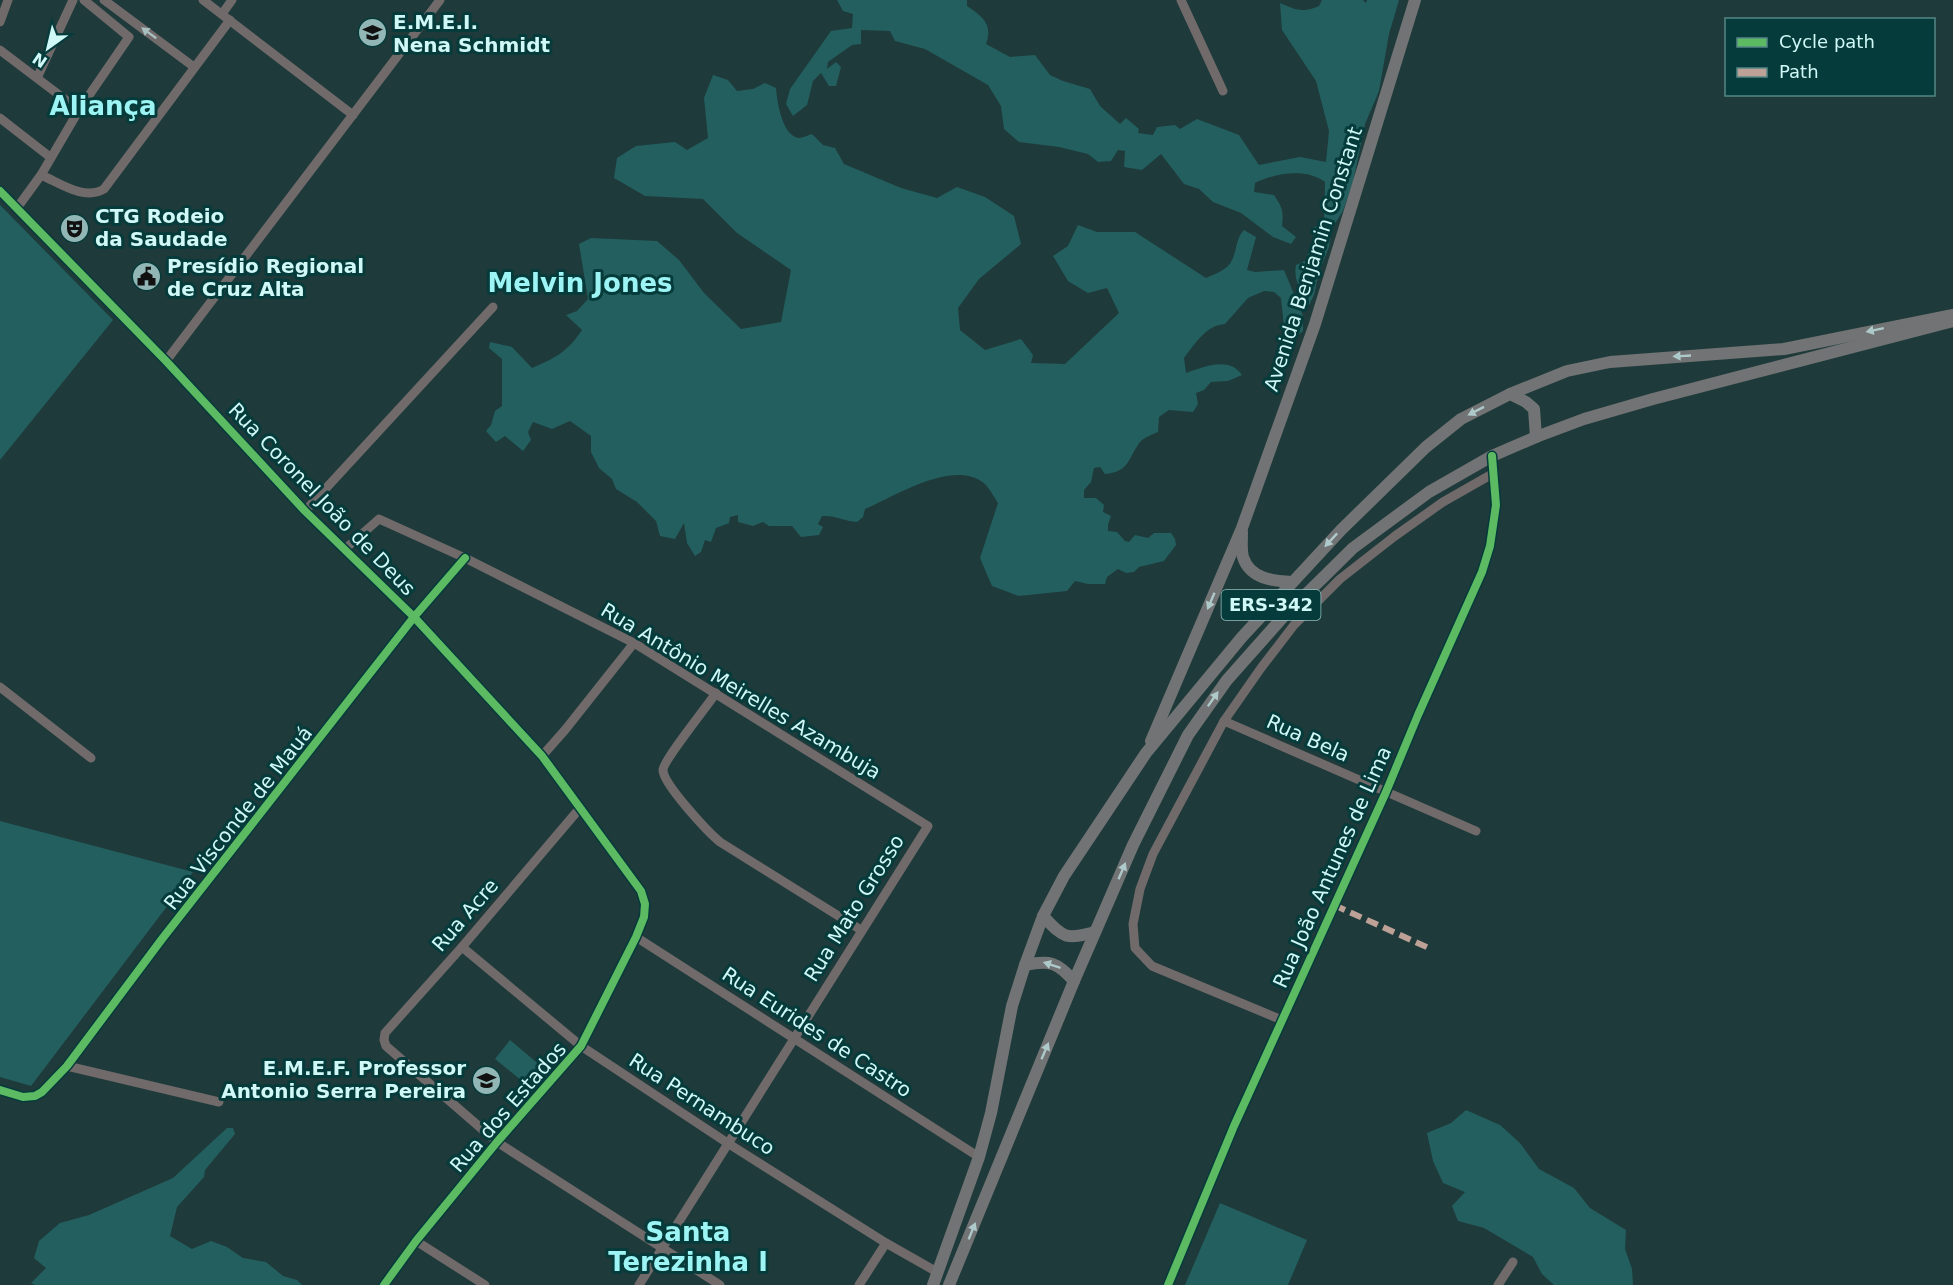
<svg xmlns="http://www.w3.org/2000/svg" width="1953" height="1285" viewBox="0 0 1953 1285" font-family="'DejaVu Sans',sans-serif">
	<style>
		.green { fill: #235f5f }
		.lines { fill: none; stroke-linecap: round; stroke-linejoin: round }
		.minor { stroke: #716a6b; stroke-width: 9 }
		.major { stroke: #717374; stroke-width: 12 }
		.quiet { stroke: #bda197; stroke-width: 6; stroke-dasharray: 12 6; stroke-linecap: butt }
		.cycleway-casing { stroke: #063b3b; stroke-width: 11 }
		.cycleway { stroke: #5cba63; stroke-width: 8 }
		.oneway { fill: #a9bfbf }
		.oneway2 { fill: #aec9c9 }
		.labels { text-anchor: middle; stroke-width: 6; stroke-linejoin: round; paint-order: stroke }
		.shield { fill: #063b3b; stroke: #93bfbf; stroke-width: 1.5 }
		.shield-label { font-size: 18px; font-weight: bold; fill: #cff8f7 }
		.poi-label { font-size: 20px; font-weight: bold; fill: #cff8f7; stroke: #063b3b; text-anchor: start }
		.street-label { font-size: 20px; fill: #cff8f7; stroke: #063b3b }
		.district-label { font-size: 26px; font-weight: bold; fill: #9cf5f4; stroke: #063b3b }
	</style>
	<rect width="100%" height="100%" fill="#1f3a3a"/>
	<g class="green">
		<path d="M837,0H967V6C983,17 993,24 986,44L1010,57L1035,55L1050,75L1063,81L1090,89L1100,106L1120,124L1126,118L1139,129L1138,133L1153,135L1157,127L1175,125L1180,129L1197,119L1239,135L1259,165L1300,157L1326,162L1329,131L1316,81L1282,30L1280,3C1295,10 1304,13 1319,6L1322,0H1363L1366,3L1367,0H1399L1389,34L1379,91L1365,124L1353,182L1343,211L1332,228L1329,247L1319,272L1314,295L1309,305L1304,301V294C1297,285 1294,276 1296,265L1307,260C1308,249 1316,238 1313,228L1324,222L1325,182C1306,168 1275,173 1255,183L1254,192L1274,195C1282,207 1284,211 1282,226L1296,237L1291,244L1273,237L1241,213L1213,202L1199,189L1184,184L1161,154L1142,170L1124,167L1125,151L1118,150L1111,161L1098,162L1088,154L1059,147L1019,142L1004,129L1001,106L988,85L925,49L895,41L890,31L861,30V44L852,45L828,62L827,69L836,62L841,67L836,86H829L821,73L813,81L807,105L793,116L786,104L790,89L831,31L852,28L853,14L843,11Z"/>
		<path d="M713,75L728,80L737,91L753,89L765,83L776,88C777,101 782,136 799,138C803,138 808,135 812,134L823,145L835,148L844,164L901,188L937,198L957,187L985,197L1014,216L1021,244L979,279L958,308L960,330L985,350L1021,339L1033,355L1031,363L1065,364L1119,313L1107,288L1088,293L1068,281L1053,256L1068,246L1078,225L1097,232H1135L1206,278C1213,275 1223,271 1228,266C1238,255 1234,240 1244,230L1256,237L1247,270L1255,272L1284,270L1303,316V331L1293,339L1285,336L1281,298L1274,292L1264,291L1248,298L1225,324C1206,325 1195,344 1184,358L1186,373C1204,367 1229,356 1242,375L1228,381L1211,382L1204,390L1196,393L1198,404L1193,412L1169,410L1159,417L1158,432C1153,434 1145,437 1141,441C1128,456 1131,472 1105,474L1100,467L1094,468L1091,482L1084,490V498H1096L1104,505L1103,512L1111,516L1108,525V531L1117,532L1125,541L1129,542L1135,535L1148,538L1154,533H1171L1175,539L1176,545L1164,561L1139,567L1134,572L1126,573L1118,569L1107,577L1105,584H1088L1075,581L1067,591L1019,596L992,586L980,558L998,503C994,497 988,485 981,481C950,461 895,496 865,509L863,517L857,522C844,521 835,515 822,516L818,524L823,527L819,535L801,537L792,526H769L763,522L753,526L738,522V515L730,517L729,523L716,528L711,542L705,540L701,552L695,556L687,543L684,523L675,539L660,536L656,521L637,502L616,489L612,479L599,468L591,452V436L570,421L552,429L533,422L528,432L531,440L523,451L505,436L496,442L486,431L491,425L495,411L502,406V359L489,348L490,342L512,347L532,368C556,358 568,351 582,330L566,315L577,311L588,299L579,244L591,238L657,241L679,260L704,293L741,329L781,322L791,270L737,233L703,199L645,196L614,178L617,158L636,146L675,142L687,150L708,138L704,98Z"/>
		<path d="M0,205L113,320L0,460Z"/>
		<path d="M0,821L193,872L31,1086L0,1077Z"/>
		<path d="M510,1040L542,1067L527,1085L495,1059Z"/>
		<path d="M1466,1110L1500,1125L1520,1143L1539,1169L1574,1188L1590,1208L1626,1230L1625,1249L1632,1269L1633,1285H1554L1542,1274L1533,1257L1484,1228L1458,1221L1452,1206L1465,1192L1443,1183L1433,1161L1427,1133L1451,1123Z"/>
		<path d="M227,1128H233L235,1134L205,1170L204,1177L177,1207L170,1236L192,1249L211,1241L227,1247L243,1258L266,1262L283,1276L297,1280L302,1285H35L31,1283L46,1268L34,1258L39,1241L60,1223L89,1215L173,1178Z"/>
		<path d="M1220,1203L1307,1240L1288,1285H1185Z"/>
	</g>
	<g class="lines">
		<g class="minor">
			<path d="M104,0L194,67"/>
			<path d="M203,0L353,115"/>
			<path d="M1181,0L1223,91"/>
			<path d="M222,14L232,0"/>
			<path d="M0,22L8,0"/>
			<path d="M0,50L79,110"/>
			<path d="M37,78L73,0"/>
			<path d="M0,118L50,157"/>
			<path d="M41,175C60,183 84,201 104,189L230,20"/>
			<path d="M0,191L166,361L305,511L414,617L542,756L641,891L645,904L644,917L636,937L581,1046L497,1142L416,1241L384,1285"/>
			<path d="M17,208L41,175L79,110L129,37L84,0"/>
			<path d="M166,361L440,0"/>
			<path d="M305,511L493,307"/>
			<path d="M345,549L379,519L465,558L634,643L928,826L639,1285"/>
			<path d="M0,687L91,758"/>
			<path d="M716,693C708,705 663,761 663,770C663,784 708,832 720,842L861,930"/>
			<path d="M1224,721L1476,831"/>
			<path d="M542,756L565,730L634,643"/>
			<path d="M580,808L462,947L385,1033L384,1040L386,1046L497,1142L720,1285"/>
			<path d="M636,937L979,1157"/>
			<path d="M462,947L581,1046L729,1144L886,1243L937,1272"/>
			<path d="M1282,1020L1152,966L1135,948L1133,924L1140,889L1153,854L1224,721L1261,668L1294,625L1340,579L1395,536L1443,502L1494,473"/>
			<path d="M67,1066L219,1102"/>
			<path d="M0,1090L23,1097L35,1096L42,1092L67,1066L162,939L414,617L465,558"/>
			<path d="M416,1241L485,1285"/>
			<path d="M859,1285L886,1243"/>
			<path d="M1168,1285L1234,1126L1386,792L1418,715L1482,572L1490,546L1496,505L1492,456"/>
			<path d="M1498,1285L1513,1262"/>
		</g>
		<g class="major">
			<path d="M1510,394L1526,402L1534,409L1536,437"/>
			<path d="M1242,532C1242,540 1241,550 1243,557C1250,579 1273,581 1292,582"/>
			<path d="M1151,741L1242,528L1315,324L1415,0"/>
			<path d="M1043,916C1064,938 1065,940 1095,932"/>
			<path d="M1025,965C1050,960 1057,962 1074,981"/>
			<path d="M933,1285L979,1157L991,1113L1012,1006L1025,965L1043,916L1064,876L1146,753L1242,637L1341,530L1426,447L1461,419L1510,394L1567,371L1610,362L1784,349L1953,315"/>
			<path d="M949,1285L1074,981L1133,845L1188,735L1227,680L1283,617L1353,548L1429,492L1492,456L1536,437L1584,419L1653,399L1953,321"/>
		</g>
		<path class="quiet" d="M1334,905L1431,949"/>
		<defs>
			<g id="cycleway">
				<path d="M0,191L166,361L305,511L414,617L542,756L641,891L645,904L644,917L636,937L581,1046L497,1142L416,1241L384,1285"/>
				<path d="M0,1090L23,1097L35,1096L42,1092L67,1066L162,939L414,617L465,558"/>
				<path d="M1168,1285L1234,1126L1386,792L1418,715L1482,572L1490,546L1496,505L1492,456"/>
			</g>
		</defs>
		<use href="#cycleway" class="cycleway-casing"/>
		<use href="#cycleway" class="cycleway"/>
	</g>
	<defs><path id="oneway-solid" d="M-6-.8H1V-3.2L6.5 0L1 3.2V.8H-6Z" transform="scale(1.5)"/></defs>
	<use class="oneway" href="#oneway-solid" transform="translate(149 33) rotate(-144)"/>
	<g class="oneway2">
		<use href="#oneway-solid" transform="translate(1875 330) rotate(168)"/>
		<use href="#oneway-solid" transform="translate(1682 356) rotate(177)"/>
		<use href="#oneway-solid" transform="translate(1476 411) rotate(153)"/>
		<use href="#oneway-solid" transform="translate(1331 540) rotate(133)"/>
		<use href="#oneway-solid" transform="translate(1211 601) rotate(113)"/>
		<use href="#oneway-solid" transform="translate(1213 699) rotate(-55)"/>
		<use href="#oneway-solid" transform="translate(1122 871) rotate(-67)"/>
		<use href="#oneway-solid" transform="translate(1052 965) rotate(-162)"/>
		<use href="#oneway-solid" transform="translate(1045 1051) rotate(-67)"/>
		<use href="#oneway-solid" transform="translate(972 1231) rotate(-68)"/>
	</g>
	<defs>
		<symbol id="school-disc" viewBox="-11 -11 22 22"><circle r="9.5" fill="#91b6b5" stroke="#063b3b"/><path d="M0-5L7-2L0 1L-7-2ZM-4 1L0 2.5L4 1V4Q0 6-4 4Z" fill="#111"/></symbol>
		<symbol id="theatre-disc" viewBox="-11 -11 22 22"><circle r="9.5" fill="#91b6b5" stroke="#063b3b"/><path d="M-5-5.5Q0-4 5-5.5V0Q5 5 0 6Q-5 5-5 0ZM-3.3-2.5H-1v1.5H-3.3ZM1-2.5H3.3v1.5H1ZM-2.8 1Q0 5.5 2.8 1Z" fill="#111"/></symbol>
		<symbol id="civic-disc" viewBox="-11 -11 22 22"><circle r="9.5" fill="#91b6b5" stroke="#063b3b"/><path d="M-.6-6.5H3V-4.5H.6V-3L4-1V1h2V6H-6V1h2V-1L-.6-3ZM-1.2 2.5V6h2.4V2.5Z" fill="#111"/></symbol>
	</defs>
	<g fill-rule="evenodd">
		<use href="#school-disc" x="356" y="16" width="33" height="33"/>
		<use href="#theatre-disc" x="58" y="212" width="33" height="33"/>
		<use href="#civic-disc" x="130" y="260" width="33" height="33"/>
		<use href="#school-disc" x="470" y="1064" width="33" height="33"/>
	</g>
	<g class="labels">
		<rect class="shield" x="1221.5" y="590" width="99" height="30" rx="4.5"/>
		<g class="shield-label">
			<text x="1271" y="611">ERS-342</text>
		</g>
		<g class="poi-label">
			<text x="393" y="29">E.M.E.I.<tspan x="393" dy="23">Nena Schmidt</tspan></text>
			<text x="95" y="223">CTG Rodeio<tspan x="95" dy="23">da Saudade</tspan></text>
			<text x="167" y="273">Presídio Regional<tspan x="167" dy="23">de Cruz Alta</tspan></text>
			<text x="466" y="1075" text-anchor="end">E.M.E.F. Professor<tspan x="466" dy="23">Antonio Serra Pereira</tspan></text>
		</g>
		<g class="street-label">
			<text transform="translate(1313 259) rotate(-72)" y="7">Avenida Benjamin Constant</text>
			<text transform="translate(322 499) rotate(46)" y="7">Rua Coronel João de Deus</text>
			<text transform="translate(741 691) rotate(31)" y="7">Rua Antônio Meirelles Azambuja</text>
			<text transform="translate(1308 738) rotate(24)" y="7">Rua Bela</text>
			<text transform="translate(238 818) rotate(-52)" y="7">Rua Visconde de Mauá</text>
			<text transform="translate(1332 867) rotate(-66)" y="7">Rua João Antunes de Lima</text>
			<text transform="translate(854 908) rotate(-58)" y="7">Rua Mato Grosso</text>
			<text transform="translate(465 915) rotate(-49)" y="7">Rua Acre</text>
			<text transform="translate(817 1032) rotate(33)" y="7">Rua Eurides de Castro</text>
			<text transform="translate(702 1104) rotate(33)" y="7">Rua Pernambuco</text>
			<text transform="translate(508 1107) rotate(-49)" y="7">Rua dos Estados</text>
		</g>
		<g class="district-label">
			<text x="103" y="115">Aliança</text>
			<text x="580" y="292">Melvin Jones</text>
			<text x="688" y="1241">Santa<tspan x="688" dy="30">Terezinha I</tspan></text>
		</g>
	</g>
	<rect x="1725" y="18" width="210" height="78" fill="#063b3b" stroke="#568786" stroke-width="1.5"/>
	<rect x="1737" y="38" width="30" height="9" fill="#5cba63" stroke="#568786" stroke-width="1.5"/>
	<text x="1779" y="48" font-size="18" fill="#cff8f7">Cycle path</text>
	<rect x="1737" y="68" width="30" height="9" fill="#bda197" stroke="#568786" stroke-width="1.5"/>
	<text x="1779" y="78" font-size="18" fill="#cff8f7">Path</text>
	<g transform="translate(48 48) rotate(214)" stroke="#063b3b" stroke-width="4.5" paint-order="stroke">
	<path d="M0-4.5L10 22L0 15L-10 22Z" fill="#cff8f7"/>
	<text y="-9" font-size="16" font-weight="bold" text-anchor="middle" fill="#cff8f7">N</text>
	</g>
</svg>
